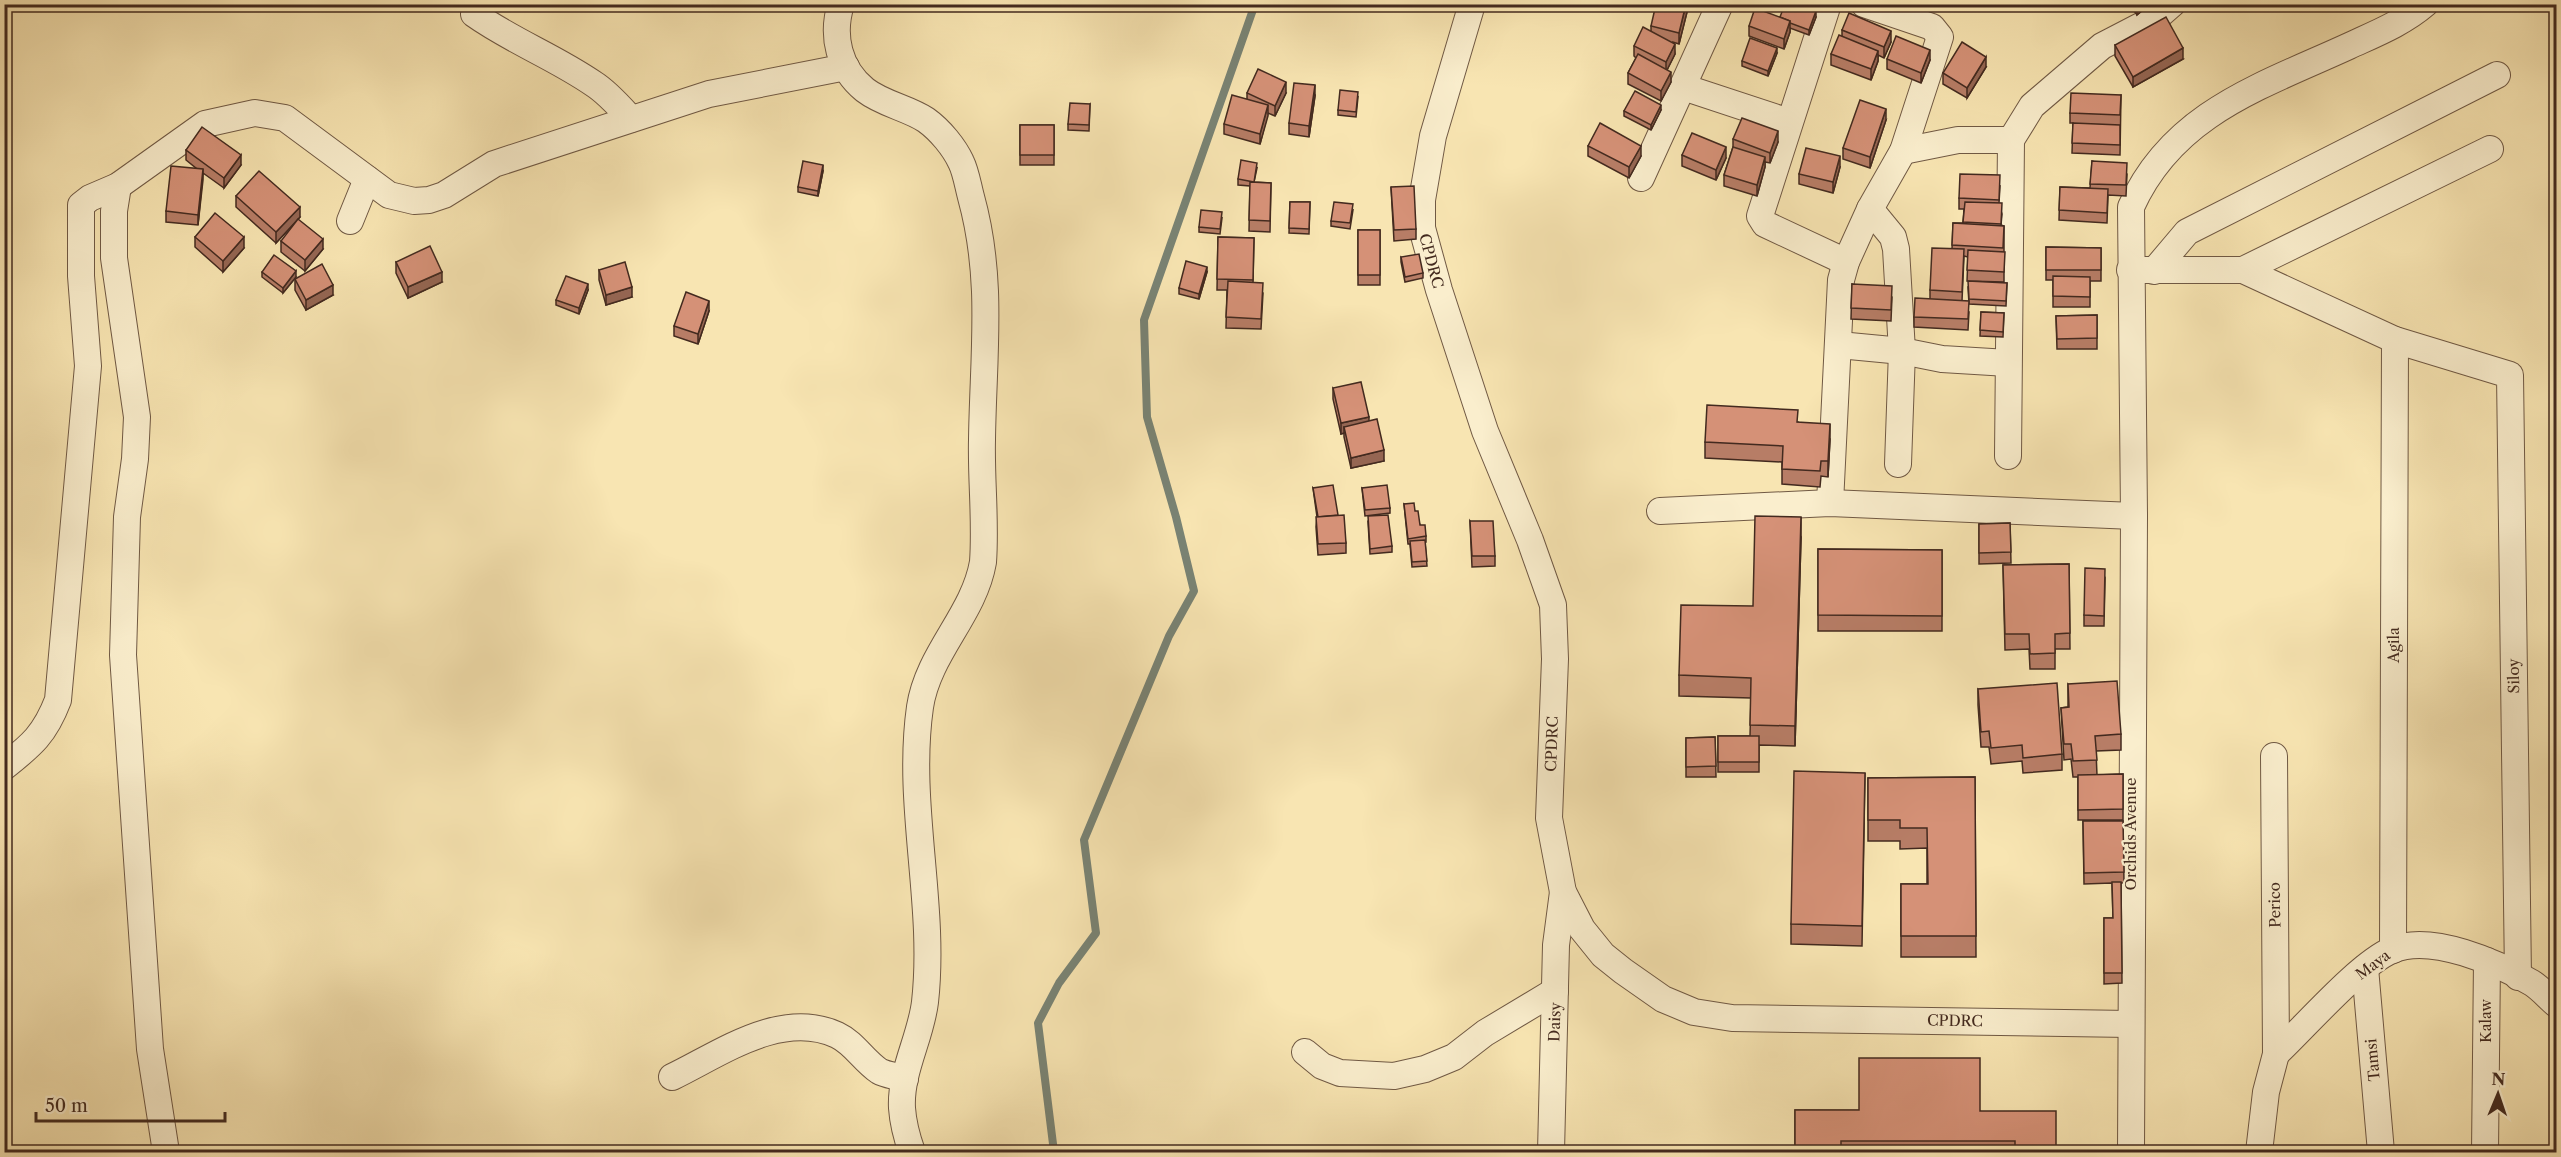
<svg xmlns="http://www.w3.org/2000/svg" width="2561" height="1157" viewBox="0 0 2561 1157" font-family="'Libre Caslon Text',serif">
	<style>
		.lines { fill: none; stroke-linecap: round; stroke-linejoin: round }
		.stream { stroke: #798374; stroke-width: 8 }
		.minor-casing { stroke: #705944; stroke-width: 28 }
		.minor { stroke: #faeecd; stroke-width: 26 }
		.wall { fill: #b77d66; stroke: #432a1f; stroke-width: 1.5 }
		.shaded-wall { fill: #956653; stroke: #432a1f; stroke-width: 1.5 }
		.building { fill: #d59177; stroke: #432a1f; stroke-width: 1.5 }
		.labels { text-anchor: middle; stroke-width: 4.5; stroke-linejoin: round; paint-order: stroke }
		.street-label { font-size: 15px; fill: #432a1f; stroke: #faeecd }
	</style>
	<rect width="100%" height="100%" fill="#f8e5b2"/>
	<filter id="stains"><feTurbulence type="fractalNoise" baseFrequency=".00333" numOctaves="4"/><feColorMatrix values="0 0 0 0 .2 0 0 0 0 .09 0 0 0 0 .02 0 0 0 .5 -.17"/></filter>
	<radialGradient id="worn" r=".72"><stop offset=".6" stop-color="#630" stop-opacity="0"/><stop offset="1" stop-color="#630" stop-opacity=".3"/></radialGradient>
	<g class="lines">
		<path class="stream" d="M1054,1152L1038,1023L1059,983L1096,933L1084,840L1169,636L1194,591L1176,517L1147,417L1144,320L1255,4"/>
		<defs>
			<g id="minor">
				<path d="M841,4C831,36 839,69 865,90C883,104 908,108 926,120C940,130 954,147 961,162C966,172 968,186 971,197C994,280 983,356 982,440C981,481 986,521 983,562C974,615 928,653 920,707C906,805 936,904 925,1002C921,1037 900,1072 902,1108C903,1123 907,1138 912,1152"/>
				<path d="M1472,4L1433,136L1422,200V228L1439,290L1485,431L1530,540L1553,605L1555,659L1549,818L1563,892L1582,929L1603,955L1623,971L1663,999L1694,1012L1732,1018L2130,1024"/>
				<path d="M1828,4L1760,216L1765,224L1846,262"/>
				<path d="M474,14C512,41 555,57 594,84C608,93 620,107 631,119"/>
				<path d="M1683,87L1789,122"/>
				<path d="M1903,151L1958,140H2011"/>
				<path d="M1641,178L1720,4"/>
				<path d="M118,186L114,211V258L137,417L135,459L127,517L123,655L150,1049L166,1152"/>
				<path d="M1870,209L1893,237L1896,249L1902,351L1898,464"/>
				<path d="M350,221L367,179"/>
				<path d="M2130,270H2243L2395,340L2510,375L2518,977"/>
				<path d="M2243,270L2490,149"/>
				<path d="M2154,271L2187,232L2497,75"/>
				<path d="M1839,345L1902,351L1942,359L2008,363"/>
				<path d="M2008,456L2011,140L2032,106L2102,46L2156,18L2172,4"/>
				<path d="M1830,503L1841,280L1846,262L1870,209L1903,151L1940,37L1932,27L1864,4"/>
				<path d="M1660,511L1830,503L2134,516"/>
				<path d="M4,767C32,745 45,734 58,700L88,366L81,276V205L90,198L118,186L205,124L255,113L285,118L389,195L414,201L429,200L444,195L494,164L709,94L846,67"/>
				<path d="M2393,950L2395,340"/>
				<path d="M2365,968L2381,1152"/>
				<path d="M1305,1052L1322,1066L1340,1073L1394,1076L1425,1069L1454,1057L1485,1033L1555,991"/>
				<path d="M2276,1054C2305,1027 2359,964 2392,950C2431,933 2498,963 2532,983C2540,988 2548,997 2556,1004"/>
				<path d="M672,1077C720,1054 781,1009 837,1035C854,1043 863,1060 879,1071C886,1075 897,1076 905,1079"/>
				<path d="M1551,1152L1556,945L1563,892"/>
				<path d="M2131,1152L2134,516L2131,207C2173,113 2262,86 2349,46C2375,34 2403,23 2425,4"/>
				<path d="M2259,1152L2266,1092L2276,1054L2274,756"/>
				<path d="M2485,1152L2487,961"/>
			</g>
		</defs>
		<use href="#minor" class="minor-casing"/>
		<use href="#minor" class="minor"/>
	</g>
	<g class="wall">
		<path d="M1689,4L1679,44L1673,42L1675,54L1667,70L1671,82L1661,101L1628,84V73L1636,58L1634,56V46L1651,31V26Z"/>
		<path d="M2129,4H2150L2137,15Z"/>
		<path d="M1780,17H1816L1809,35L1790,28V32L1784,49L1749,36V26Z"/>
		<path d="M1842,30L1891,42L1884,58L1878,55V61L1871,80L1831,65V54L1842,37Z"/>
		<path d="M2115,45L2183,59L2133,87L2115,56Z"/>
		<path d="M1777,53L1768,76L1742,66V61Z"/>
		<path d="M1887,59L1930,60L1921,83L1887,69Z"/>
		<path d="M1986,67L1967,98L1943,84V73Z"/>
		<path d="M1247,93H1286L1275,116L1268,113L1260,144L1224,134V124L1247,99Z"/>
		<path d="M2121,95L2120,155L2072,153L2073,123H2070V113Z"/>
		<path d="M1315,96L1309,137L1289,134V123Z"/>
		<path d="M1358,97L1356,117L1338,115V110Z"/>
		<path d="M1090,104L1089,131L1068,130V124Z"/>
		<path d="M1661,110L1651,130L1624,116V111Z"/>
		<path d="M1886,120L1870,168L1843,159V148Z"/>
		<rect x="1020" y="125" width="34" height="40"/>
		<path d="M1733,139L1778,142L1770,163L1765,162V167L1757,196L1724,186V175L1733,147Z"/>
		<path d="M1588,146L1641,156L1629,178L1588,156Z"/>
		<path d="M186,150L241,165L224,188L203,173L198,225L166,222V211L197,169L186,160Z"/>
		<path d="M1682,155L1726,158L1716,180L1682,166Z"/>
		<path d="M2092,161L2127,174L2126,196L2108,195L2107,223L2059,220L2060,187L2090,188Z"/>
		<path d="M1840,167L1833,193L1799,184V174Z"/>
		<path d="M1257,168L1254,182L1271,183L1270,232L1249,231L1250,186L1238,185V179Z"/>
		<path d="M823,171L818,196L798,192V187Z"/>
		<path d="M2000,186L1999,203L2002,214L2001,225L2004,226V282L1967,281L1968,257L1964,256L1962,301L1969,312L1968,330L1914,327V317L1930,299V290L1952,249L1953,223H1963L1964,209H1959V198Z"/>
		<path d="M1391,187L1416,229V239L1394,241Z"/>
		<path d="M236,196L300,217L276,243L236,207Z"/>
		<path d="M1290,202H1310L1309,234L1289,233Z"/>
		<path d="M1353,210L1350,229L1331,226V221Z"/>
		<path d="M1222,218L1220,234L1199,232V227Z"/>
		<rect x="1358" y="230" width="22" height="55"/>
		<path d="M195,237L244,248L223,272L195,247Z"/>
		<path d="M1218,237L1254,238L1253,282L1263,293L1261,329L1226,328L1227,290H1217Z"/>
		<path d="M281,241L323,249L305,271L281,252Z"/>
		<path d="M2046,247L2101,248V281H2090V307H2053V280H2046Z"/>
		<path d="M1401,257L1423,273V278L1405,282L1401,262Z"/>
		<path d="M396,262L442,282L408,298L396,273Z"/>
		<path d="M599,270L632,297L606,305L599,280Z"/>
		<path d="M262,272L296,277L283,293L262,277Z"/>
		<path d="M1207,272L1199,299L1179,294V288Z"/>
		<path d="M295,279L333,295L306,310L295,290Z"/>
		<path d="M2007,283L2006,306L1969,304L1968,287Z"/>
		<path d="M1852,284L1892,297L1891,321L1851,319Z"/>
		<path d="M588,290L579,314L556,305V300Z"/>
		<path d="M709,311L698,344L674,336V326Z"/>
		<path d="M1981,312L2004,313L2003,337L1980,336Z"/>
		<path d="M2097,315V349H2057L2056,316Z"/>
		<path d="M1333,388L1369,421L1384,461L1351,468L1344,437V433L1341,434L1333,399Z"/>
		<path d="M1798,422L1830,439L1828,477L1821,476L1820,487L1782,484V462L1705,458V442Z"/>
		<path d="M1313,488L1338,516L1346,543V553L1318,555L1316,527L1317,517Z"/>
		<path d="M1362,488L1390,508V513L1365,516Z"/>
		<path d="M1404,504L1415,511L1420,525L1426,536V542H1425L1427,566L1412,567L1410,544H1408Z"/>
		<path d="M1470,521L1495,556V566L1472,567Z"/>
		<path d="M1368,522L1392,546V552L1370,554Z"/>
		<path d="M2010,523L2011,563L1979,564V524Z"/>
		<path d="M1801,538L1795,746L1759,745V772H1718V736H1750L1751,698L1679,696V675L1753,606Z"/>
		<path d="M1818,549L1942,550V631H1818Z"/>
		<path d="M2069,564L2070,649H2055V669H2030L2029,649L2005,650L2003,565Z"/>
		<path d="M2105,579L2104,626H2084V615Z"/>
		<path d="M2068,684L2121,734V750L2096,751L2097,775L2123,774V820H2078V777H2073L2071,759L2064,760L2061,708L2068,707Z"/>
		<path d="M1978,689L2062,754V770L2023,773L2022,761L1991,764L1989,747H1981L1978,705Z"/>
		<path d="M1715,737L1716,777H1686V738Z"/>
		<path d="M1865,773L1862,946L1791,944V924Z"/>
		<path d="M1975,777L1976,957H1901V884H1927V848L1900,849V841H1868V778Z"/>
		<path d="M2083,821H2123L2124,883H2121L2122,983L2104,984V918H2113L2112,883L2084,884Z"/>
		<path d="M1795,1110L1980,1111L2056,1152H1795Z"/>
	</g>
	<g class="shaded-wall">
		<path d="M1686,4H1689L1679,44V33Z"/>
		<path d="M2137,4H2150L2137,15Z"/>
		<path d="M1816,11V17L1809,35V30Z"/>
		<path d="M1790,21V32L1784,49V39Z"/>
		<path d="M1891,31V42L1884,58V47Z"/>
		<path d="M1675,44V54L1666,72V62Z"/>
		<path d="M1777,48V53L1768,76V71Z"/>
		<path d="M2183,48V59L2133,87V77Z"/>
		<path d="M1930,50V60L1921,83V73Z"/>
		<path d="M1878,51V61L1871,80V69Z"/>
		<path d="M1986,57V67L1967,98V88Z"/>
		<path d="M1671,72V82L1661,101V91Z"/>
		<path d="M1286,82V93L1275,116V106Z"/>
		<path d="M1315,85V96L1309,137V126Z"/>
		<path d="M1268,105V116L1260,144V134Z"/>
		<path d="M1661,105V110L1651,130V125Z"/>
		<path d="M1886,109V120L1870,168V157Z"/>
		<path d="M1778,131V142L1770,163V153Z"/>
		<path d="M1641,146V156L1629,178V167Z"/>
		<path d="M1726,147V158L1716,180V170Z"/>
		<path d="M241,155V165L224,188V178Z"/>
		<path d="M1840,156V167L1833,193V182Z"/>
		<path d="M1765,157V167L1757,196V185Z"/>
		<path d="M823,165V171L818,196V191Z"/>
		<path d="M203,169V180L198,225V215Z"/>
		<path d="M300,207V217L276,243V232Z"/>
		<path d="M244,237V248L223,272V261Z"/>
		<path d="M323,239V249L305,271V260Z"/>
		<path d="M1207,267V272L1199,299V294Z"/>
		<path d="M296,271V277L283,293V288Z"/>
		<path d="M442,272V282L408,298V287Z"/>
		<path d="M588,284V290L579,314V308Z"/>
		<path d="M333,285V295L306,310V300Z"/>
		<path d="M632,287V297L606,305V295Z"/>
		<path d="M709,301V311L698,344V334Z"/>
		<path d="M1369,417V427H1344V433L1341,434V423Z"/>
		<path d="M1830,424V439L1828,477V461Z"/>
		<path d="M1384,450V461L1351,468V458Z"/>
		<path d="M1801,517V538L1795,746V726Z"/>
	</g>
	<g class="building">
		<path d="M1656,4H1686L1679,33L1651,26Z"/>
		<path d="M1785,4H1796L1816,11L1809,30L1790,23V21L1780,17Z"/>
		<path d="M1755,8L1790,21L1784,39L1749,26Z"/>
		<path d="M1849,13L1891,31L1884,47L1842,30Z"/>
		<path d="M2166,17L2183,48L2133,77L2115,45Z"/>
		<path d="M1643,27L1675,44L1666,62L1634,46Z"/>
		<path d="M1839,35L1878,51L1871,69L1831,54Z"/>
		<path d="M1896,36L1930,50L1921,73L1887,59Z"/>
		<path d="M1750,38L1777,48L1768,71L1742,61Z"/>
		<path d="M1962,42L1986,57L1967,88L1943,73Z"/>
		<path d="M1638,54L1671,72L1661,91L1628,73Z"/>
		<path d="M1258,69L1286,82L1275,106L1247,93Z"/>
		<path d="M1294,83L1315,85L1309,126L1289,123Z"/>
		<path d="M1340,90L1358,92L1356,112L1338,110Z"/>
		<path d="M1635,91L1661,105L1651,125L1624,111Z"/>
		<path d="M2071,93L2121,95L2120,115L2070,113Z"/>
		<path d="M1232,95L1268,105L1260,134L1224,124Z"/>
		<path d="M1860,100L1886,109L1870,157L1843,148Z"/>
		<path d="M1070,103L1090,104L1089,125L1068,124Z"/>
		<path d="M1742,118L1778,131L1770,153L1733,139Z"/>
		<path d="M1600,123L1641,146L1629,167L1588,146Z"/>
		<path d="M2073,123L2120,125V145L2072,143Z"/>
		<rect x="1020" y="125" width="34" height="30"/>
		<path d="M202,127L241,155L224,178L186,150Z"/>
		<path d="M1692,133L1726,147L1716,170L1682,155Z"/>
		<path d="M1733,147L1765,157L1757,185L1724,175Z"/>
		<path d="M1806,148L1840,156L1833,182L1799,174Z"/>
		<path d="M1241,160L1257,163L1254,182L1238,179Z"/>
		<path d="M803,161L823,165L818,191L798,187Z"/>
		<path d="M2092,161L2127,163L2126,185L2090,184Z"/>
		<path d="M171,166L203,169L198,215L166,211Z"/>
		<path d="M259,171L300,207L276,232L236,196Z"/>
		<path d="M1960,174L2000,175L1999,200L1959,198Z"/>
		<path d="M1250,182L1271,183L1270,221L1249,220Z"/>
		<path d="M1414,186L1416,229L1394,230L1391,187Z"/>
		<path d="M2060,187L2108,189L2107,213L2059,210Z"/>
		<path d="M1290,202H1310L1309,229L1289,228Z"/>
		<path d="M1334,202L1353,204L1350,223L1331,221Z"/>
		<path d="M1965,202L2002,203L2001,224L1963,222Z"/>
		<path d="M1201,210L1222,212L1220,229L1199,227Z"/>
		<path d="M215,213L244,237L223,261L195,237Z"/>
		<path d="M298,219L323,239L305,260L281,241Z"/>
		<path d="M1953,223L2004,226L2003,248L1952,245Z"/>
		<rect x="1358" y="230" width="22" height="45"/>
		<path d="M1218,237L1254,238L1253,280L1217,279Z"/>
		<path d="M430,246L442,272L408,287L396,262Z"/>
		<path d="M2046,247L2101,248V270H2046Z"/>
		<path d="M1932,248L1964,249L1962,292L1930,290Z"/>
		<path d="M1968,250L2005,252L2004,272L1967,270Z"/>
		<path d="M1419,254L1423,273L1405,277L1401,257Z"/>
		<path d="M274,255L296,271L283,288L262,272Z"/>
		<path d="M1186,261L1207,267L1199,294L1179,288Z"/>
		<path d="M625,262L632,287L606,295L599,270Z"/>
		<path d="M322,264L333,285L306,300L295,279Z"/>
		<path d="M566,276L588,284L579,308L556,300Z"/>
		<path d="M2053,276L2090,277V297L2053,296Z"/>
		<path d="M1228,281L1263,283L1261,319L1226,317Z"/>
		<path d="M1968,281L2007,283L2006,301L1969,299Z"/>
		<path d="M1852,284L1892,286L1891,310L1851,308Z"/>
		<path d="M686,292L709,301L698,334L674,326Z"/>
		<path d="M1915,298L1969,301L1968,319L1914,317Z"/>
		<path d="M1981,312L2004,313L2003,332L1980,330Z"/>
		<path d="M2097,315V338L2057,339L2056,316Z"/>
		<path d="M1361,382L1369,417L1341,423L1333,388Z"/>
		<path d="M1707,405L1798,410L1797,422L1830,424L1828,461H1821L1820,471L1782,469L1783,446L1705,442Z"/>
		<path d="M1377,419L1384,450L1351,458L1344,427Z"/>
		<path d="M1333,485L1338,515L1318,517L1313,488Z"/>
		<path d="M1387,485L1390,508L1365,510L1362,488Z"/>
		<path d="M1414,503L1415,511H1418L1420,525H1425L1426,536L1408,539L1404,504Z"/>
		<path d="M1344,515L1346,543L1318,544L1316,517Z"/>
		<path d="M1388,515L1392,546L1370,549L1368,516Z"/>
		<path d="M1755,516L1801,517L1795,726L1750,725L1751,678L1679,675L1681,605L1753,606Z"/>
		<path d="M1470,521H1493L1495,556H1472Z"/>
		<path d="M2010,523L2011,552L1979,553V524Z"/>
		<path d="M1425,540L1427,561L1412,562L1410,541Z"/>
		<path d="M1818,549L1942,550V616L1818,615Z"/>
		<path d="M2069,564L2070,633L2055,634V653L2030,654L2029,634H2005L2003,565Z"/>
		<path d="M2085,568L2105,569L2104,616L2084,615Z"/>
		<path d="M2117,681L2121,734L2095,736L2097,760L2073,761L2071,744H2064L2061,708L2069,707L2068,684Z"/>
		<path d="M2057,683L2062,754L2023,758L2022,745L1991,748L1989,731L1981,732L1978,689Z"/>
		<rect x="1718" y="736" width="41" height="26"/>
		<path d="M1715,737L1716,766L1686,767V738Z"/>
		<path d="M1794,771L1865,773L1862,926L1791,924Z"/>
		<path d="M2123,774V809L2078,810V775Z"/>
		<path d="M1975,777L1976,936H1901V884H1928L1927,828H1900V820H1868V778Z"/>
		<path d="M2083,821H2123L2124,872L2084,873Z"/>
		<path d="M2112,882H2121L2122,973H2104V918H2113Z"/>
		<path d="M1859,1058H1980V1111H2056V1152H2015V1141H1841V1152H1795V1110H1859Z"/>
	</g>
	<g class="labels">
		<g class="street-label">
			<text transform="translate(1431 261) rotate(75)" y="5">CPDRC</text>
			<text transform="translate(2394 645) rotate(-90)" y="5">Agila</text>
			<text transform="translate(2514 676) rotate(-91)" y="5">Siloy</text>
			<text transform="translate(1552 744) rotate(-88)" y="5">CPDRC</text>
			<text transform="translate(2131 834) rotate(-90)" y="5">Orchids Avenue</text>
			<text transform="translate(2275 905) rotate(-91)" y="5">Perico</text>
			<text transform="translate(2373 965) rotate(-37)" y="5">Maya</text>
			<text transform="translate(1955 1021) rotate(1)" y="5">CPDRC</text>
			<text transform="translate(2486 1021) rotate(-90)" y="5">Kalaw</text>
			<text transform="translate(1555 1022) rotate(-88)" y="5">Daisy</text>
			<text transform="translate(2373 1060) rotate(-95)" y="5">Tamsi</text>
		</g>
	</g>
	<rect width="2561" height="1157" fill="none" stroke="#f8e5b2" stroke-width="24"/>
	<rect x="6" y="6" width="2549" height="1145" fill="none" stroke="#432a1f" stroke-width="3"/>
	<rect x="12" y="12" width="2537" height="1133" fill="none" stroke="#432a1f" stroke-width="1.5"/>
	<g transform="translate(2498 1094) rotate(2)" stroke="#faeecd" stroke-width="4.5" paint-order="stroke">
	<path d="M0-4.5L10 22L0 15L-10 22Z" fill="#432a1f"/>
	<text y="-9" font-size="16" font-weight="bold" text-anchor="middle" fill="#432a1f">N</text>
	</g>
	<path d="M36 1112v9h189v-9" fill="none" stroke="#432a1f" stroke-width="3"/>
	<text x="45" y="1112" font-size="18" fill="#432a1f" stroke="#faeecd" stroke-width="4.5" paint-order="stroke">50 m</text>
	<rect width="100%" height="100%" filter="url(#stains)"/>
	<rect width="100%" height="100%" fill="url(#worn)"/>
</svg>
